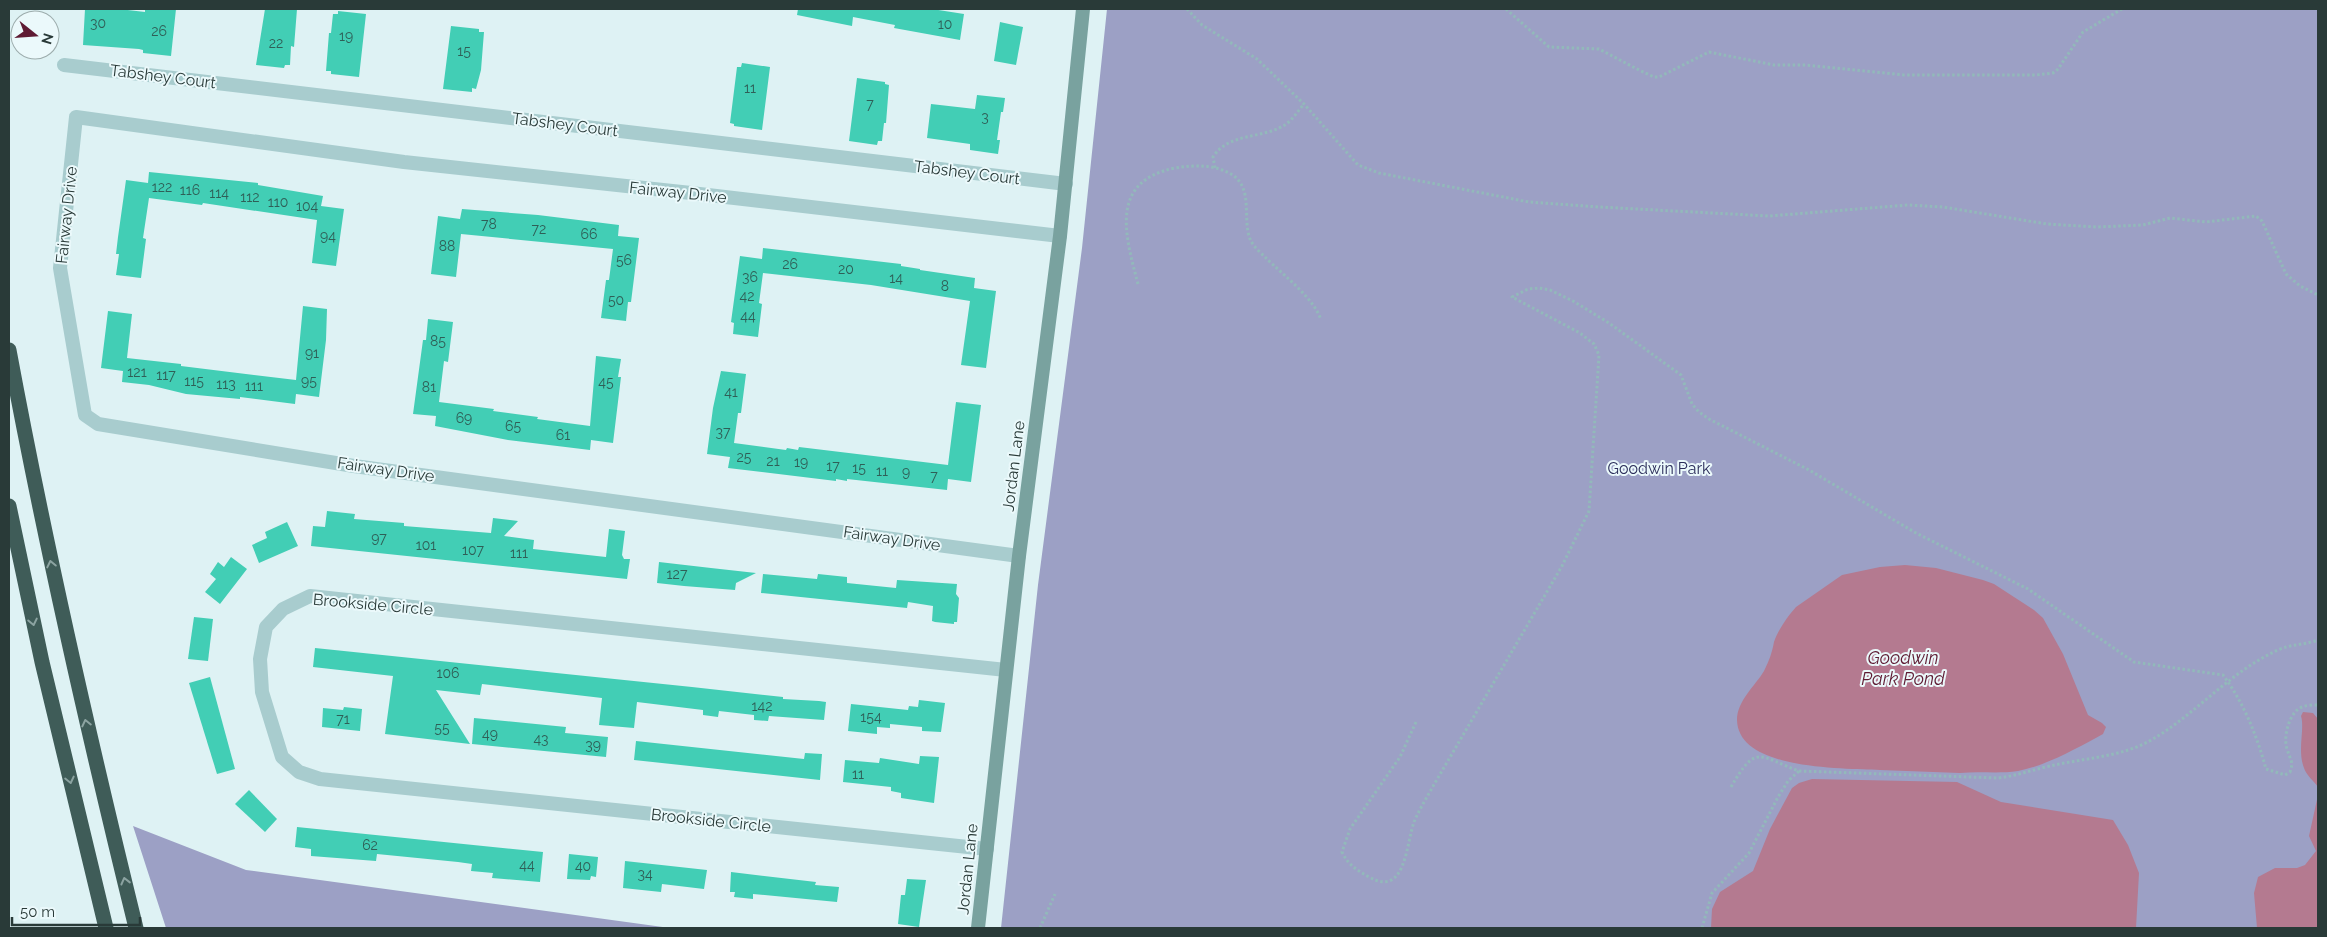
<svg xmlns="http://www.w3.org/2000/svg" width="2327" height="937" viewBox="0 0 2327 937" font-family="Raleway,sans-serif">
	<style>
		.green { fill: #9ca0c5 }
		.water { fill: #b47a90 }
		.building { fill: #42ceb5 }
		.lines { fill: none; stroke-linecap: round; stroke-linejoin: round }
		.path { stroke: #92b9ba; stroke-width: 3; stroke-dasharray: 2.5 2.5; stroke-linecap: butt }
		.minor { stroke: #a8ccce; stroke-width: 14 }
		.secondary { stroke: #79a29f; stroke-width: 14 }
		.motorway { stroke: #3f5c58; stroke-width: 15 }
		.oneway { stroke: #8ca3a1 }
		.labels { text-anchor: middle; stroke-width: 4; stroke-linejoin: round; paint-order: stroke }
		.number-label { font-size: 14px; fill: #2f5f57 }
		.street-label { font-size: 16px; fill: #293a38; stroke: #ebf9fb }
		.park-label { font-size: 16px; fill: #2b2d5a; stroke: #ebf9fb }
		.water-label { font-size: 18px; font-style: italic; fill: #5f1b33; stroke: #ebf9fb }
	</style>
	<rect width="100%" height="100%" fill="#def2f4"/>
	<g class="green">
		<path d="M1107,9H2318V928H1001L1038,585L1082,248Z"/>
		<path d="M133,826L246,870L670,928H166Z"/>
	</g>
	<g class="water">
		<path d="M1905,565L1936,568L1983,580L1994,584L2034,610L2043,618L2063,654L2088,715L2102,723L2106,727L2103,734C2077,748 2048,765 2018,771C1998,774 1980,771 1960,773C1933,772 1907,771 1880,770C1846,768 1738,771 1737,720C1737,701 1755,686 1764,671C1769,661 1772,653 1774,642C1778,630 1788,616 1796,607L1842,575L1880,567Z"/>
		<path d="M2303,712L2313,713L2318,719V787C2314,781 2306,775 2304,768C2297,750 2305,729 2301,716Z"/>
		<path d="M1812,779L1957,782L2001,802L2113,820L2128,845L2139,873L2136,928H1711L1712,909L1720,892L1753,871L1770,829L1792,788L1799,783Z"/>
		<path d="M2318,795V928H2257L2254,893L2258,877L2275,868H2297L2305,865L2316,851L2309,836Z"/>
	</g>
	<g class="building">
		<path d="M85,9H119L145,12V9H176L171,56L143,53V50L139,49L83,45Z"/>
		<path d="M265,9H297L294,47L291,46L290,65H285L284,68L256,65Z"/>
		<path d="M798,9H932L964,14L960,40L894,28L895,25L853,17L852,26L797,15Z"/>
		<path d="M338,11L366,14L359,77L331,74V71H326L329,33H331L333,14H338Z"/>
		<path d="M1000,22L1023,27L1016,65L994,61Z"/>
		<path d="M451,26L479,29V32H484L481,70L476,89L472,88V92L443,89Z"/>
		<path d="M742,63L770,67L762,130L734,126V124L730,123L737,67H741Z"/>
		<path d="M857,78L885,82V84L889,85L886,123H884L882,141H878L877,145L849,141Z"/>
		<path d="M977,95L1005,98L1003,112H1001L997,140H1000L998,154L970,150V144L927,138L931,104L975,109Z"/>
		<path d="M149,172L258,183V185L323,196L321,206L344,209L336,266L312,263L317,220L203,203L202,205L149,198L143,238L146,239L141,278L116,275L119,254H116L118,237L126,180L148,183Z"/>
		<path d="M462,209L538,215L619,225L618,236L639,238L631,302H628L626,321L601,318L606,280H609L613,249L461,234L456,277L431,274L438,216L460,219Z"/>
		<path d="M763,248L901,264V266L920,269V270L975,278L974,288L996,291L986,368L961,365L970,301L871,285L763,273L759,303L762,304L758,337L733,334L734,323L731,322L740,256L762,259Z"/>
		<path d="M303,306L327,309L326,340L319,397L296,394L295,404L240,397V399L186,394L149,385L122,382L123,371L101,368L108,311L132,314L127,358L181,364V366L296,380Z"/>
		<path d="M428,319L453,322L448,362L444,361L439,402L494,409L493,411L538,417L537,419L590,426L596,356L621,359L618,377H621L613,443L591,440L590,450L508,440L435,426L436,416L413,414L423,340H426Z"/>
		<path d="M721,371L746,374L741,413H738L734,443L786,450L787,448L798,450L799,447L948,465L956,402L981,405L971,482L948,479L947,490L847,479V481L836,479V481L728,468L730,457L707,454L713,408Z"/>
		<path d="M327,511L355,514L354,519L404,523V526L491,533L493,518L518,521L504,536L534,540L533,549L606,557L609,529L625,531L622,555L624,559H630L627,579L311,546L313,526L325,527Z"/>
		<path d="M287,522L298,546L259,563L252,545L267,538L265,532Z"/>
		<path d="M231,557L247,569L220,604L205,592L216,579L210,574L218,562L224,567Z"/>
		<path d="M659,562L711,568L756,573L736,583L735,590L684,586L657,583Z"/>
		<path d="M763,574L817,579L818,574L847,577V583L896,588L897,580L957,584L956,594L959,598L957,622H954V624L935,622L932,621L933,606L908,602L907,608L761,593Z"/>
		<path d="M194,617L213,619L208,661L188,659Z"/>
		<path d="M315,648L692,687L783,697V699L819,701L826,702L824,720L769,716L768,721L754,720V715L719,711L718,717L703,715V710L637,702L634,728L599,725L602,698L482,684L480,695L436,690L470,744L385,734L393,676L313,667Z"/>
		<path d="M210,677L235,769L217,774L189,683Z"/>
		<path d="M919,700L945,703L941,732L922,731V727L890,724V728L877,727V734L848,731L851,704L908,710L909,706L918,707Z"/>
		<path d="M344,707L362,709L360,731L322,727L323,708L343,710Z"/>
		<path d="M474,718L566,727L565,733L608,737L606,757L472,744Z"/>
		<path d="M636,741L804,759L805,753L822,754L820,780L634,760Z"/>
		<path d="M920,756L939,757L934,803L901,798V793L891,791V787L843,782L845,760L879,763L880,758L919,764Z"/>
		<path d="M249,790L277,819L265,832L235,804Z"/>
		<path d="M297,827L543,852L540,882L492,878L493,873L471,871L472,864L458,862L377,854L376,861L311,856V849L295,847Z"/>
		<path d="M569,854L598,857L596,877L591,876L590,880L567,879Z"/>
		<path d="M625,861L707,870L704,889L662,884L661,892L623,888Z"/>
		<path d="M731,872L816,882L815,885L839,887L837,902L753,894V899L734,897L735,892H730Z"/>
		<path d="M907,879L926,880L919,927L898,924L901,895H905Z"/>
	</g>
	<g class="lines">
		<g class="path">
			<path d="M1187,9L1202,25L1257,59L1304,104L1358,165L1379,173L1529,202L1599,207L1769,216L1908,205L1943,207L2047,224L2097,227L2143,225L2170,218L2206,222L2256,216L2262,221L2286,274L2300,286L2318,295"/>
			<path d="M1506,9L1549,47L1599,49L1639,70L1654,77H1659L1709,52L1774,65H1806L1904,75H2036L2053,73L2058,69L2083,32L2122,9"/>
			<path d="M1215,168L1213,157C1228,133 1260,139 1283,126C1291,122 1298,111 1304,104"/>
			<path d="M1138,284C1125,235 1109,181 1175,168C1195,165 1213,164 1231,174C1255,188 1241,221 1251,241C1254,247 1261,253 1266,258C1283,275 1314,298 1321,320"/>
			<path d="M1416,722L1400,757L1350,829L1342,852C1348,865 1357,870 1369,877C1406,898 1406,844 1414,822C1419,810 1426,799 1432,788L1562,566L1589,511L1599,355L1594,344L1580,333L1512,297L1528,289L1539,288L1550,290L1573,301L1609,323L1681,375L1692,404L1699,412L1709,419L1809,470L1916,533L2028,589L2134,662L2223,675C2244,703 2257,736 2266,769L2285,775L2290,772C2294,762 2290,759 2287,749C2283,737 2289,712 2302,707C2307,705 2313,705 2318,705"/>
			<path d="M1731,787C1757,742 1759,757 1799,771L1998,778C2016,776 2032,770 2050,766C2084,758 2123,757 2153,739C2197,713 2231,671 2278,650C2291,644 2305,645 2318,640"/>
			<path d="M1040,928L1055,894"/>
			<path d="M1702,928L1712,893L1749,853L1778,797L1788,781L1799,771"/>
		</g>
		<g class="minor">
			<path d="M64,65L1066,184"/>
			<path d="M1019,556L354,466L98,424L85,415L60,268L76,117L404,162L691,193L1060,236"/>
			<path d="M987,849L320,779L299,772L282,757L262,692L260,659L266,627L283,609L310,596L1006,670"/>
		</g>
		<path class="secondary" d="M978,928L1019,556L1060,236L1083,9"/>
		<g class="motorway">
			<path d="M9,350C45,544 89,737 136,928"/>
			<path d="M9,506L42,662L106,928"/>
		</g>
	</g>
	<defs><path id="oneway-chevron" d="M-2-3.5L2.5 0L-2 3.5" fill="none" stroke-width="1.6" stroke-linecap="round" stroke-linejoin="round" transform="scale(1.25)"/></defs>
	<g class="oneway">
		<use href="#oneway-chevron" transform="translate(51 564) rotate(-102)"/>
		<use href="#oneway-chevron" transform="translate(33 622) rotate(78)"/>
		<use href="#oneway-chevron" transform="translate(86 723) rotate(-103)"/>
		<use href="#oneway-chevron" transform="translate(70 780) rotate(77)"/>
		<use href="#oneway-chevron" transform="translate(125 881) rotate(-104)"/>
	</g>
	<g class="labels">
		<g class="number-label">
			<text x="98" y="28">30</text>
			<text x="945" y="29">10</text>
			<text x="159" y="36">26</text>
			<text x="346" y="41">19</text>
			<text x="276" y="48">22</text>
			<text x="464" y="56">15</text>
			<text x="750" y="93">11</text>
			<text x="870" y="109">7</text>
			<text x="985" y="122">3</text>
			<text x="162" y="192">122</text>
			<text x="190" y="195">116</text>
			<text x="219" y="198">114</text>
			<text x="250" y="202">112</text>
			<text x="278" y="207">110</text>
			<text x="307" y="211">104</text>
			<text x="489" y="229">78</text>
			<text x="539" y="234">72</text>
			<text x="589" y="239">66</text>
			<text x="328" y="241">94</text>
			<text x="447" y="251">88</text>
			<text x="624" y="265">56</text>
			<text x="790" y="269">26</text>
			<text x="846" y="274">20</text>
			<text x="750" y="282">36</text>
			<text x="896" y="283">14</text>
			<text x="945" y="291">8</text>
			<text x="747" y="301">42</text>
			<text x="616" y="305">50</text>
			<text x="748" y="321">44</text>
			<text x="438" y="346">85</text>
			<text x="312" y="358">91</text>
			<text x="137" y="377">121</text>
			<text x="166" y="380">117</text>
			<text x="194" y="386">115</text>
			<text x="309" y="386">95</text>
			<text x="606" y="387">45</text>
			<text x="226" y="389">113</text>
			<text x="254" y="391">111</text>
			<text x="429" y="392">81</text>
			<text x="731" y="397">41</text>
			<text x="464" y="423">69</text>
			<text x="513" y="431">65</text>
			<text x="723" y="437">37</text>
			<text x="563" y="440">61</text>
			<text x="744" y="462">25</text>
			<text x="773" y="466">21</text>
			<text x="801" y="467">19</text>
			<text x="833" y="471">17</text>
			<text x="859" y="473">15</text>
			<text x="882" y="476">11</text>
			<text x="906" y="477">9</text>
			<text x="934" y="481">7</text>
			<text x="379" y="543">97</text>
			<text x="426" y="550">101</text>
			<text x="473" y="555">107</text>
			<text x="519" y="558">111</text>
			<text x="677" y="579">127</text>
			<text x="448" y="678">106</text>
			<text x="762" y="711">142</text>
			<text x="871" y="722">154</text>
			<text x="343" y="724">71</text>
			<text x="442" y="733">55</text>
			<text x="490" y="739">49</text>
			<text x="541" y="744">43</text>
			<text x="593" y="750">39</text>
			<text x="858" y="779">11</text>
			<text x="370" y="850">62</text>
			<text x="527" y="870">44</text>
			<text x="583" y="871">40</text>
			<text x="645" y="879">34</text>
		</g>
		<g class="street-label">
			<text transform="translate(163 76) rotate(7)" y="6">Tabshey Court</text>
			<text transform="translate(565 124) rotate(7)" y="6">Tabshey Court</text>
			<text transform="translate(967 172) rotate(7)" y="6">Tabshey Court</text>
			<text transform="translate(678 192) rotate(6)" y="6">Fairway Drive</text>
			<text transform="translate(66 215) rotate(-84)" y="6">Fairway Drive</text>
			<text transform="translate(1013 466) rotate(-83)" y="6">Jordan Lane</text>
			<text transform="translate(386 469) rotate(8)" y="6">Fairway Drive</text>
			<text transform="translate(892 538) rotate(8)" y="6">Fairway Drive</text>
			<text transform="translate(373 604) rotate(5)" y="6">Brookside Circle</text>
			<text transform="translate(711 820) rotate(6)" y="6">Brookside Circle</text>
			<text transform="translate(967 869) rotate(-84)" y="6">Jordan Lane</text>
		</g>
		<g class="park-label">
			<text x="1659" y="474">Goodwin Park</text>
		</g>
		<g class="water-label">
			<text x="1903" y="664">Goodwin<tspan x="1903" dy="21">Park Pond</tspan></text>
		</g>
	</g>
	<rect width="2327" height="937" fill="none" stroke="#293a38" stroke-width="20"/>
	<g transform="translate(35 35) rotate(107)"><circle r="24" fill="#ebf9fb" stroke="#9dadad"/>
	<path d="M0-4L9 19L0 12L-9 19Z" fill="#5f1b33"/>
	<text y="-8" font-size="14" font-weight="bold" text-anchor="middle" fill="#293a38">N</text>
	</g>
	<path d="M12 917v8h128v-8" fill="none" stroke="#293a38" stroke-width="2.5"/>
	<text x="20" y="917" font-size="15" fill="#293a38" stroke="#ebf9fb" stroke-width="4" paint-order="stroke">50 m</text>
</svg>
